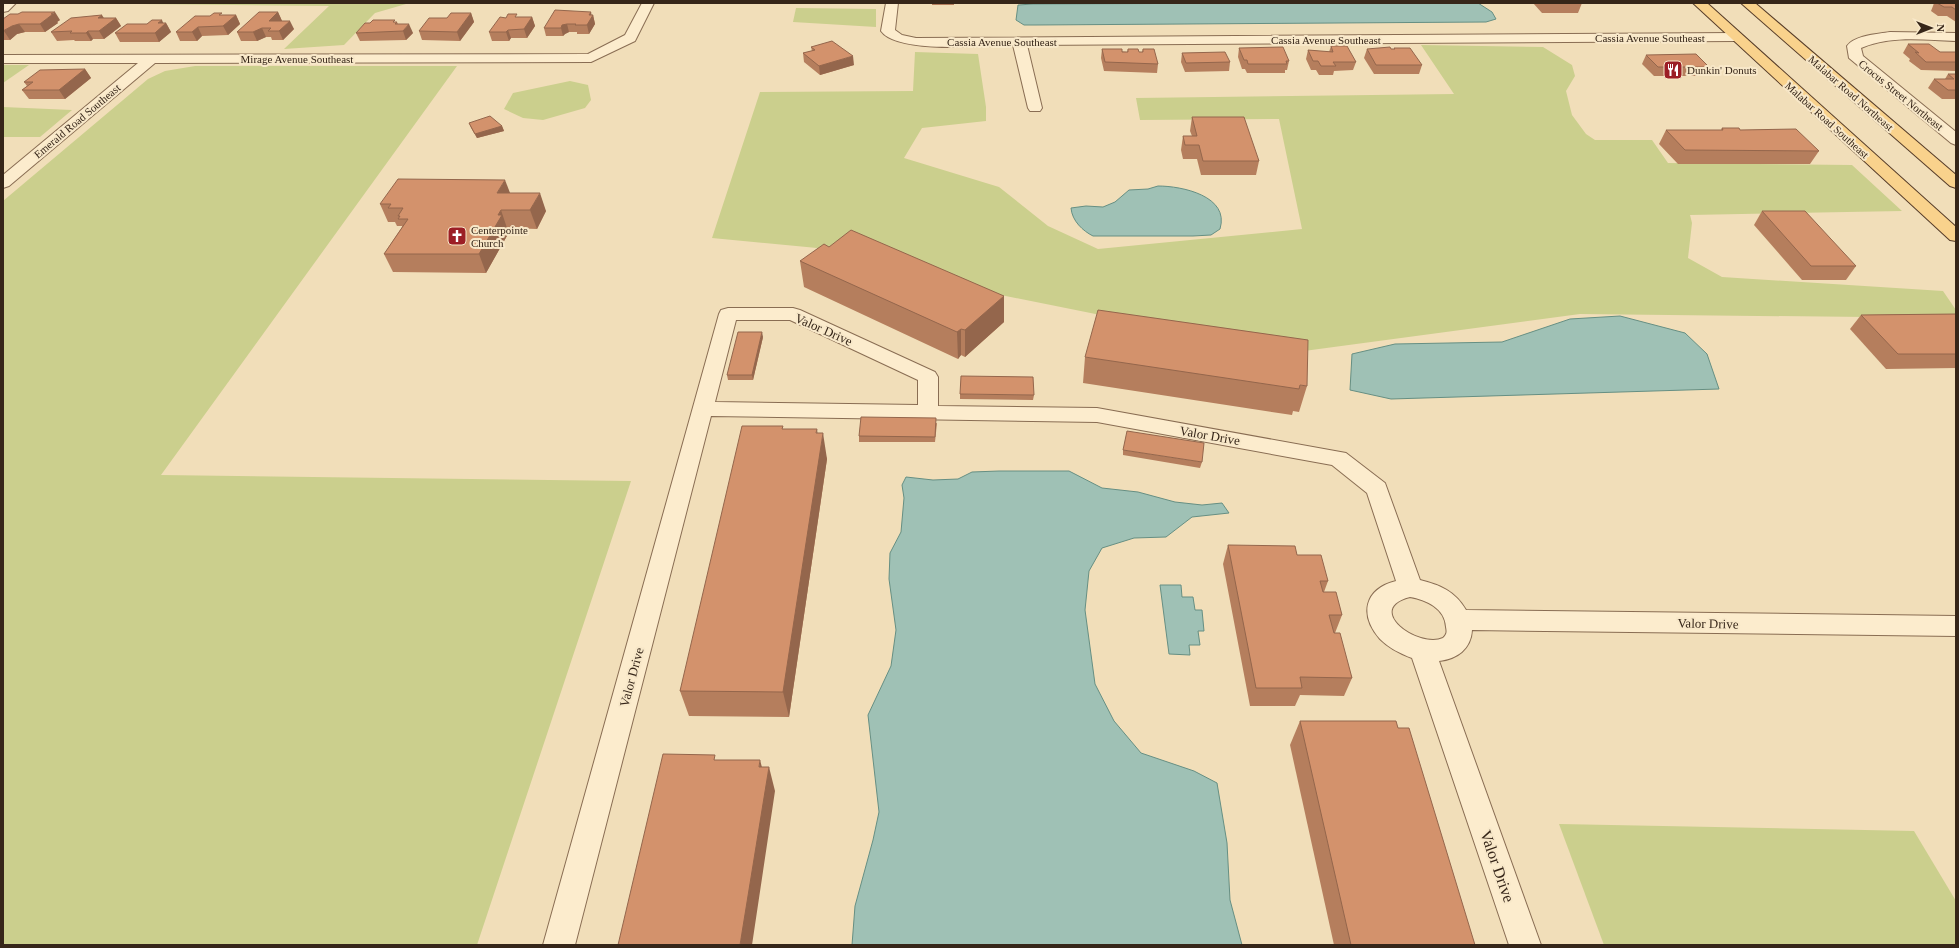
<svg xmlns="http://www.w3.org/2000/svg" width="1959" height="948" viewBox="0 0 1959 948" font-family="Georgia,serif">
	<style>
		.green { fill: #cbcf8d }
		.water { fill: #9fc1b5; stroke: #668f83 }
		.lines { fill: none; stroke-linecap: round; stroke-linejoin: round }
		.minor-casing { stroke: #896d53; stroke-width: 2 }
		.major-casing { stroke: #553b28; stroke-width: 2 }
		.minor { fill: #fceccd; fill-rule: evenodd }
		.major { fill: #f9d28c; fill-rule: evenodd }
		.wall { fill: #b57e5d }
		.shaded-wall { fill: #94664c }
		.building { fill: #d3926c; stroke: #94664c }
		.labels { text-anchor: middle; stroke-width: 4; stroke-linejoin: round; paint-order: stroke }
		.far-street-label { font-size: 11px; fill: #362619; stroke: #f8e8c9 }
		.far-poi-label { font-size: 11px; fill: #362619; stroke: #f8e8c9; text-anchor: start }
		.street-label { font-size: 13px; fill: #362619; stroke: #f8e8c9 }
		.near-street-label { font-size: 16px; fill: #362619; stroke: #f8e8c9 }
	</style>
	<rect width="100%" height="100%" fill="#f1deb9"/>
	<g class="green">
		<path d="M45,3H612L406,4L375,13L344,45L284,49L329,6Z"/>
		<path d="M796,8L876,9V27L793,22Z"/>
		<path d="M1421,45L1543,47L1572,65L1575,76L1566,91L1572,115L1586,134L1595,140H1652L1668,163L1852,165L1902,211L1690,215L1692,223L1688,258L1722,277L1943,291L1956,310V318L1580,314L1289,353L981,291L859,252L712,238L760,92L913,91L915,52L978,54L986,107V121L922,128L904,158L999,187L1048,226L1098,249L1302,229L1279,119L1140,120L1136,98L1454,94Z"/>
		<path d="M3,65H29L3,83Z"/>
		<path d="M195,66H457L161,475L631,481L477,945H3V201L148,79L165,71Z"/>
		<path d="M570,81L588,85L591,100L585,108L543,120L523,118L504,109L513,93Z"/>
		<path d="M3,107L72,110L40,137H3Z"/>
		<path d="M1559,824L1914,831L1956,901V945H1604Z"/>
	</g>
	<g class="water">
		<path d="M1277,3H1478L1492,12L1496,19L1486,22L1035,25H1024L1016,20L1018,5L1033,4Z"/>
		<path d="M1158,186C1182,186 1230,196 1220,229L1211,235L1193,236H1093C1083,231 1072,221 1071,208L1086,206L1103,207L1115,202L1129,190L1148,189Z"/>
		<path d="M1620,316L1685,333L1707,354L1719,389L1391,399L1350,390L1352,354L1395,344L1502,342L1570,319Z"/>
		<path d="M999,471H1069L1102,488L1138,492L1175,502L1202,505L1222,503L1229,513L1192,517L1166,537L1134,538L1102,548L1089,571L1085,610L1095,684L1114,721L1141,753L1194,771L1217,783L1227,843L1230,900L1242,945H852L855,906L873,840L879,812L868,715L891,666L896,630L889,579L890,553L901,532L904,498L902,485L906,477L933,480L958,479L972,472Z"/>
		<path d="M1160,585H1181L1182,597H1193L1195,610H1202L1204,631H1198L1200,645H1189L1190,655L1169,654Z"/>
	</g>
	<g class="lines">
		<defs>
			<g id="minor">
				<path d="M3,3H16L8,11L3,12Z"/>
				<path d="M642,3H654L635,41L591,62L155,63L9,186L3,188V175L138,63H3V55L588,54L625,35Z"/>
				<path d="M886,3H898L895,30L902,35L916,38L1735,33L1740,34L1742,37L1740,40L1735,41L1027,45L1042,108L1040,111H1030L1028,108L1013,45C985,46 897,54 881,31Z"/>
				<path d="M1890,32L1956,33V41C1925,40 1891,35 1861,48L1863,56L1956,132V145L1951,143L1849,58L1847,46C1855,35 1878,34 1890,32Z"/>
				<path d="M728,308H793L800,310L935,372L938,377V406L1097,408L1346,453L1385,483L1420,580C1440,585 1455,591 1466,610L1956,616V636L1472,630C1471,649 1457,659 1439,661L1541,945H1509L1412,658C1401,654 1389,648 1380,639C1359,615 1364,589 1396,581L1367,493L1332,465L1097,422L711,416L575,945H543L719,314L721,310ZM736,320H790L918,380V405L715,402ZM1410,597C1426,600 1445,608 1446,627C1447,632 1447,634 1443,638C1418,649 1363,609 1410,597Z"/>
			</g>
			<g id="major">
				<path d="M1693,3H1707L1956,227V241L1950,240Z"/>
				<path d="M1741,3H1755L1956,175V188L1950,186Z"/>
			</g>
		</defs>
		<use href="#minor" class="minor-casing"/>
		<use href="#major" class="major-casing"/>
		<use href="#minor" class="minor"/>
		<use href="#major" class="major"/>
	</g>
	<g class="wall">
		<rect x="932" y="3" width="22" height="2"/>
		<path d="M1533,3H1582L1578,13H1542Z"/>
		<path d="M1934,3H1956V22L1947,16H1938L1931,11L1933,6Z"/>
		<path d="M278,12L282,21L294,29L283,40H272L271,37H266L257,41H241L237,32Z"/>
		<path d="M591,12V15H593L595,24L589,34H577V32H569L565,34L563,36H546L544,28Z"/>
		<path d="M471,13L474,22L460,41L422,40L419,31L447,18Z"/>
		<path d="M223,15H236L240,24L228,35L202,36L197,41H180L176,32L210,16Z"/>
		<path d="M532,17L535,26L527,38H511L509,41H492L489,32Z"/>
		<path d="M103,18H116L121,26L104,39H93L91,41H75L74,40L57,41L51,32Z"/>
		<path d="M3,19L60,20L57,22L58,23L45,32H25L17,34L10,40H3Z"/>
		<path d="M396,22H397L398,24L413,33L406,40L360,41L356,33Z"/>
		<path d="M166,23L171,32L159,42H120L115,33L147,24Z"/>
		<path d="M1908,44L1940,52H1956V71L1921,70L1909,61L1910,59L1903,53Z"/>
		<path d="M1331,46L1356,62L1353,70L1334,71L1333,75H1319L1316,70H1311L1306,59L1308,50L1329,52Z"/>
		<path d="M811,47L854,65L820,75L804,62L803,53L812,51Z"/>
		<path d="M1239,48L1289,61L1287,70H1285V73H1247L1245,69H1242L1238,57Z"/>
		<path d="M1394,48L1422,65L1419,74H1374L1364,58L1367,49H1394Z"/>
		<path d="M1102,49L1127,52L1128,49L1139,52H1142L1143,49L1158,64L1157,73L1104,71L1101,58Z"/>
		<path d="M1182,53L1230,62L1229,71L1185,72L1181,62Z"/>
		<path d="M1646,55L1709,67L1705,76H1654L1642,64Z"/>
		<path d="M85,69L91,78L65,99H29L22,90L27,86L24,82Z"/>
		<path d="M1948,74H1956V99H1942L1928,88L1934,79H1945Z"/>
		<path d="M1192,117L1259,161L1256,175H1201L1197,159H1183L1181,150L1183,136H1192L1190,131Z"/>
		<path d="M469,123L502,126L504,131L477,138L471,128Z"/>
		<path d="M1722,128L1740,130L1819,151L1810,164H1678L1659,144L1666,130H1721Z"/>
		<path d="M510,193L546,211L537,229L507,228V230L508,234L486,273L393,272L384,254L402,227V226H397L395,222H388L380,204Z"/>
		<path d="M1762,211L1856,266L1846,280H1802L1754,225Z"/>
		<path d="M829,247L1004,296V322L965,357L961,355L958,359L804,287L800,261Z"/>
		<path d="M1956,314V368L1886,369L1850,329L1861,315Z"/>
		<path d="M763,337L753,380H728L727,375Z"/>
		<path d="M1085,357L1307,386L1299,412L1293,411L1292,415L1083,383Z"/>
		<path d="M960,394L1034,395L1033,400L960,399Z"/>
		<path d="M937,423L935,442H859V436Z"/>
		<path d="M783,429L817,433L827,459L789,717L689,716L680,691Z"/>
		<path d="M1123,450L1202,462L1200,468L1123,455Z"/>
		<path d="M1228,545L1297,555L1328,581L1324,592L1342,615L1335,633L1352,678L1344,696L1300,695L1295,706H1250L1223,564Z"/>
		<path d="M1300,721L1475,945H1334L1290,745Z"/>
	</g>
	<g class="shaded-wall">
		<path d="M55,12L60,20L57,22L58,23L45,32L40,24Z"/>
		<path d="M278,12L282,21H269Z"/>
		<path d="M591,12L592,17L593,15L595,24L589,34L587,25L589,15Z"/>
		<path d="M471,13L474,22L460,41L457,32Z"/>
		<path d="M102,15L107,23L98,18Z"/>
		<path d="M236,15L240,24L228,35L223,26Z"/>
		<path d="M532,17L535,26L527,38L524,29Z"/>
		<path d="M116,18L121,26L104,39L99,31Z"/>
		<path d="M162,20L164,25L166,23L171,32L159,42L155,33L158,23Z"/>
		<path d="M290,21L294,29L283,40L279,31Z"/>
		<path d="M19,24L25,32L17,34L10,40L4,31L12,26Z"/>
		<path d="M409,24L413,33L406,40L403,31Z"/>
		<path d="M567,24L569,32L565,34L563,36L561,28L562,25Z"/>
		<path d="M198,27L202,36L197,41L192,32Z"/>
		<path d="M262,28L266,37L257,41L253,32Z"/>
		<path d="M508,30L511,38L509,41L506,32Z"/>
		<path d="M88,31L93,39L91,41L86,33Z"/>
		<path d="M853,56L854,65L820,75L819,66Z"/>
		<path d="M85,69L91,78L65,99L59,90Z"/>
		<path d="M502,126L504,131L477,138L475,134Z"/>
		<path d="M505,180L512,198L497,193Z"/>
		<path d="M540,193L546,211L537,229L530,210Z"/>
		<path d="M501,210L507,228V230L508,234L486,273L479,254Z"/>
		<path d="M1004,296V322L965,357V330Z"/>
		<path d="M961,329V355L958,359L957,332Z"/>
		<path d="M762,332L763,337L753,380L752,375Z"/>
		<path d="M817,429L820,452L823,433L827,459L789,717L783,692Z"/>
		<path d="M760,760L766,782L769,767L775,791L752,945H740Z"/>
	</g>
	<g class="building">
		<path d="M1937,3H1956V10L1952,7H1944Z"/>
		<path d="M555,10L591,12L589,15H593L587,25H575L576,24H567L562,25L561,28H544Z"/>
		<path d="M22,12H55L51,14H53L40,24H19L12,26L3,31V19L10,14H18Z"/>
		<path d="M259,12H278L269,21H290L279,31H268L271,28H262L253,32H237Z"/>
		<path d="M214,13H222L219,15H236L223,26L198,27L192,32H176L195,16H210Z"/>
		<path d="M451,13H471L457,32L419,31L429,18H447Z"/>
		<path d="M508,14H517L515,17H532L524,29L508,30L506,32H489L500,17L506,18Z"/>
		<path d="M102,15L98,18H116L99,31H88L86,33H70L72,31L51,32L71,18Z"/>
		<path d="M152,20H162L158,23H166L155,33H115L127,24H147Z"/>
		<path d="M373,20H395L393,22H397L395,24H409L403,31L356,33L365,23H370Z"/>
		<path d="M832,41L853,56L819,66L803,53L815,50L811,47Z"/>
		<path d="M1908,44H1929L1940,52H1956V62H1926L1915,52L1919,53Z"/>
		<path d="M1331,46H1347L1356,62H1333L1336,66H1321L1318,61H1313L1308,50L1333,52Z"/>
		<path d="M1283,47L1289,61H1286L1287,64H1248L1247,60H1244L1239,48Z"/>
		<path d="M1390,47L1391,49H1395L1394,48H1410L1422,65H1376L1367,49Z"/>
		<path d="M1102,49H1122V52H1128V49H1138L1139,52H1143V49H1154L1158,64L1105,62Z"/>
		<path d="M1225,52L1230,62L1186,63L1182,53Z"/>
		<path d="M1696,54L1709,67H1658L1646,55Z"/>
		<path d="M85,69L59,90H22L33,82H24L40,70Z"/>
		<path d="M1948,74H1956V90H1948L1934,79H1954Z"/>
		<path d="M490,116L502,126L475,134L469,123Z"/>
		<path d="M1192,117H1244L1259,161H1203L1199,145H1185L1183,136H1197Z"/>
		<path d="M1722,128H1739L1740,130L1796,129L1819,151L1685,150L1666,130H1723Z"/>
		<path d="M398,179L505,180L497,193H540L530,210H501L498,215H502L479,254H384L408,219H398L400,216H398L403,208H388L391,204H380Z"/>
		<path d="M1762,211H1805L1856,266H1811Z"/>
		<path d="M851,230L1004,296L965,330L961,329L957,332L800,261L824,244L829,247Z"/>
		<path d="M1098,310L1308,340L1307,386L1300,385L1299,389L1085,357Z"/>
		<path d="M1956,314V354H1898L1861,315Z"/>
		<path d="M738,332H762L752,375H727Z"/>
		<path d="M961,376L1033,377L1034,395L960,394Z"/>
		<path d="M861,417L936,418L935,437L859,436Z"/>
		<path d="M742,426H783L782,429H817L816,433H823L783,692L680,691Z"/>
		<path d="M1127,431L1204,443L1202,462L1123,450Z"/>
		<path d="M1228,545L1295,546L1297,555H1321L1328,581H1320L1323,592H1336L1342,615H1329L1334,633H1340L1352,678L1300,677L1302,688H1256Z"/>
		<path d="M1300,721H1396L1398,728H1409L1475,945H1351Z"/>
		<path d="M663,754L715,755L714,760H760L759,767H769L740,945H618Z"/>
	</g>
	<defs>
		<symbol id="restaurant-square" viewBox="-11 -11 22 22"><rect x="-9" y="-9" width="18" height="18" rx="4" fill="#9c1e25" stroke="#f8e8c9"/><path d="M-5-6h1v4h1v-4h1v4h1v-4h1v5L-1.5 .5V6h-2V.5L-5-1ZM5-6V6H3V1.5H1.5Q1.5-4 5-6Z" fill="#fff"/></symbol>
		<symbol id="church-square" viewBox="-11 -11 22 22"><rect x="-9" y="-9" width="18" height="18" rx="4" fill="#9c1e25" stroke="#f8e8c9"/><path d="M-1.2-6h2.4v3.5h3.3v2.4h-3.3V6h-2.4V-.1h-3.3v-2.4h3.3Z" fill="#fff"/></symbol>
	</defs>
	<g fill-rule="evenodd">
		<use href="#restaurant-square" x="1662" y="59" width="22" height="22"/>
		<use href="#church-square" x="446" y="225" width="22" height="22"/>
	</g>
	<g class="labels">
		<g class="far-street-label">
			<text x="1650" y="42">Cassia Avenue Southeast</text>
			<text x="1326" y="44">Cassia Avenue Southeast</text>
			<text x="1002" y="46">Cassia Avenue Southeast</text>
			<text x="297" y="63">Mirage Avenue Southeast</text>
			<text transform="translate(1851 93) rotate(41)" y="4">Malabar Road Northeast</text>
			<text transform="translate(1901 95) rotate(39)" y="4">Crocus Street Northeast</text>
			<text transform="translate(1827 120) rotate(42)" y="4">Malabar Road Southeast</text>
			<text transform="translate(77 121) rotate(-40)" y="4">Emerald Road Southeast</text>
		</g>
		<g class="far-poi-label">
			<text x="1687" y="74">Dunkin' Donuts</text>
			<text x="471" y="234">Centerpointe<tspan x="471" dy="13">Church</tspan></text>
		</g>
		<g class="street-label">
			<text transform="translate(824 329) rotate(24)" y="5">Valor Drive</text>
			<text transform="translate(1210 435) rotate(10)" y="5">Valor Drive</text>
			<text transform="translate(1708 623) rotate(1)" y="5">Valor Drive</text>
			<text transform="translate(631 677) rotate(-75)" y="5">Valor Drive</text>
		</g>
		<g class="near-street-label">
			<text transform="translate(1498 866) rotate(71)" y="6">Valor Drive</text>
		</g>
	</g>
	<rect width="1959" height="948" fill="none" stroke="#362619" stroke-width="8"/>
	<g transform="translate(1931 28) rotate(90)" stroke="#f8e8c9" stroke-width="3" paint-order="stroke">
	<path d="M0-3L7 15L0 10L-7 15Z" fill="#362619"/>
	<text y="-6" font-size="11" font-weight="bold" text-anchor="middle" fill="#362619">N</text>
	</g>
</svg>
